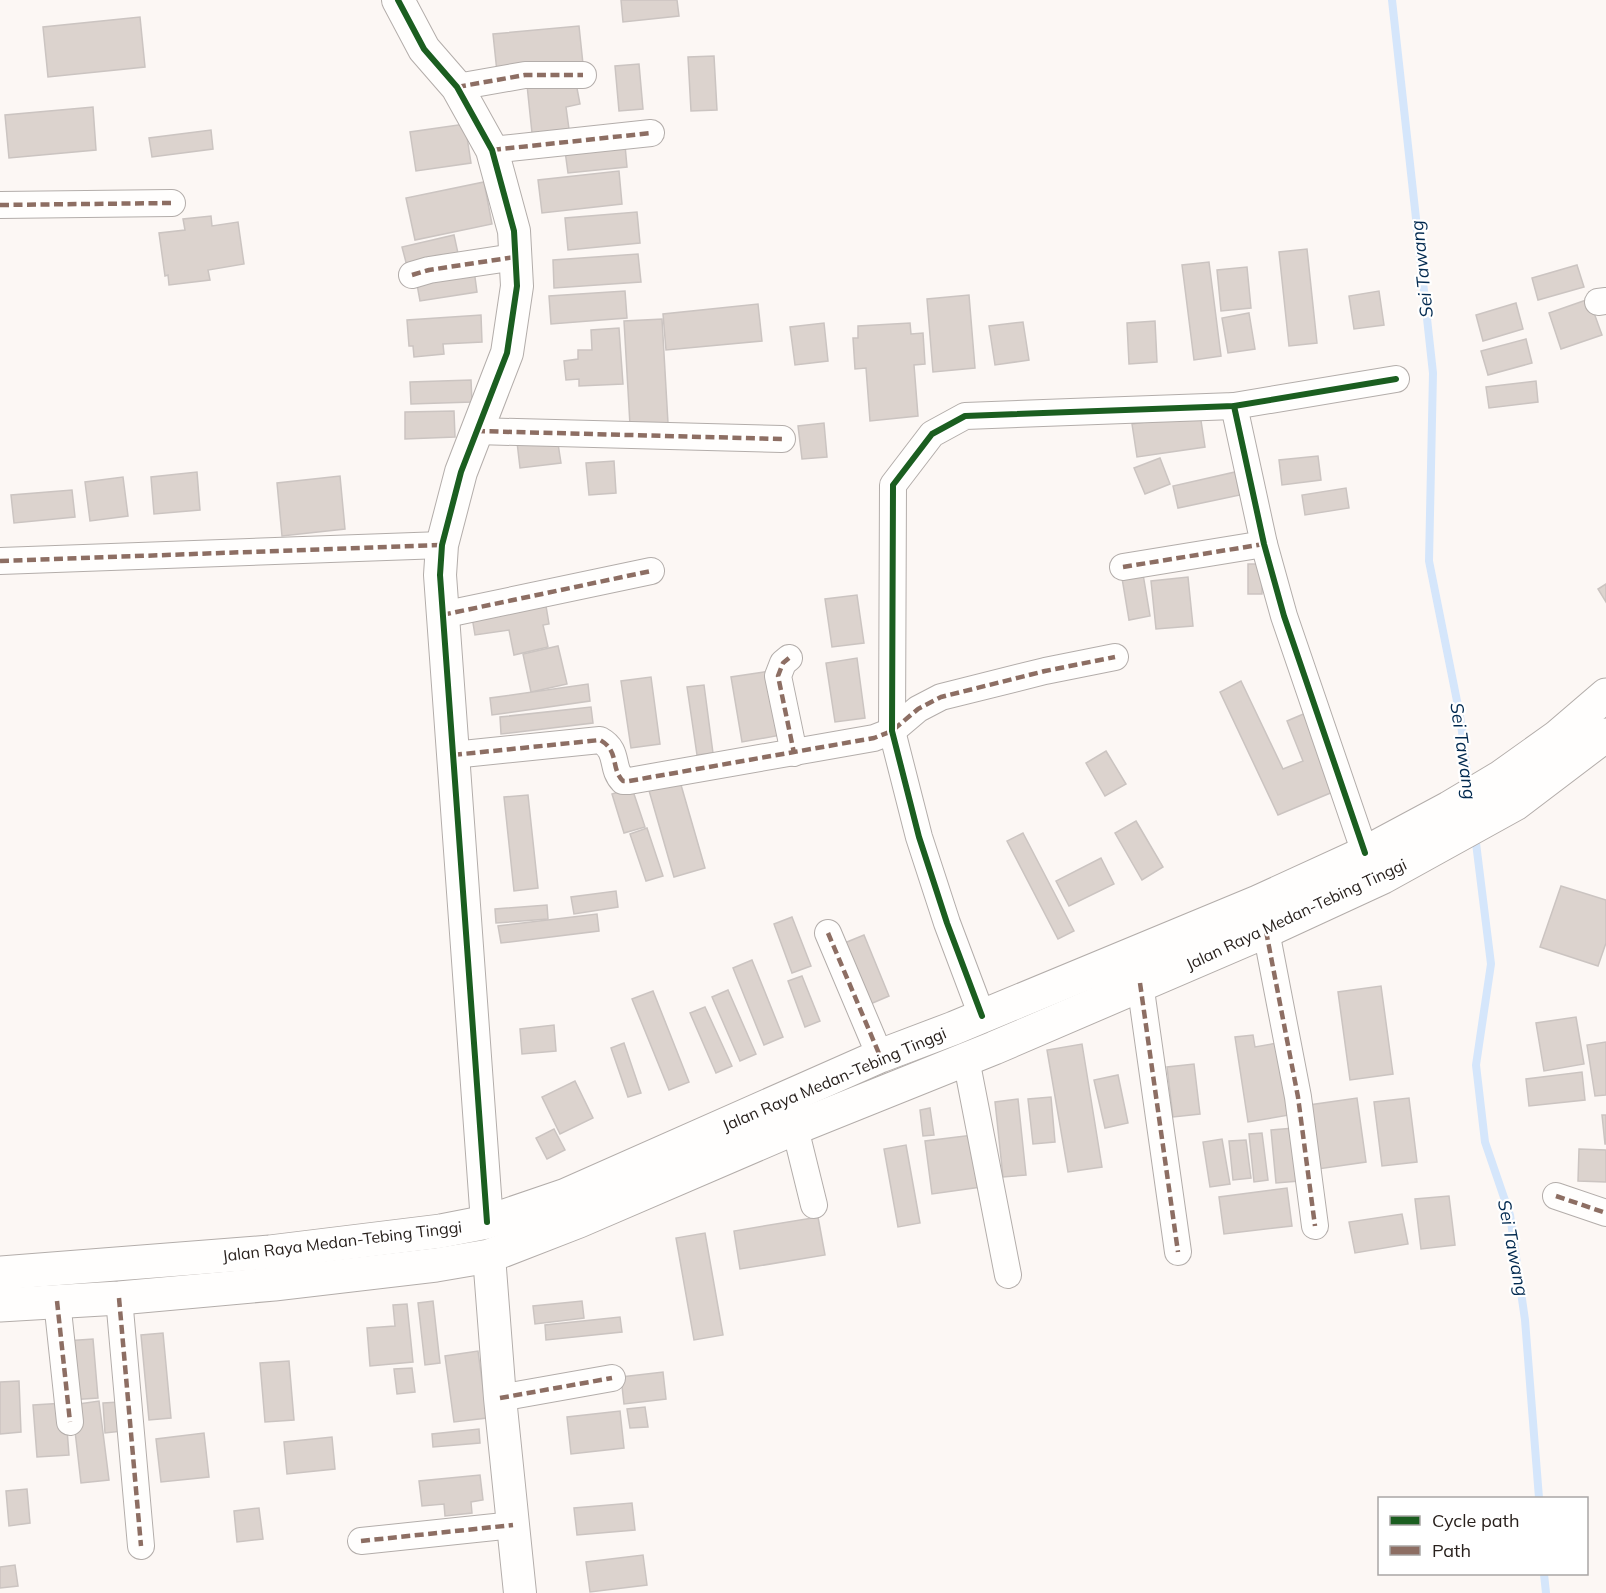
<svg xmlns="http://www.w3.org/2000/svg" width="1606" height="1593" viewBox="0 0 1606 1593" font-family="Mulish,sans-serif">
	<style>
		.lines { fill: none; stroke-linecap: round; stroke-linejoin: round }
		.stream { stroke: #d5e6fb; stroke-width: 8 }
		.building { fill: #dcd3ce; stroke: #cbc4c1; stroke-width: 1.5 }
		.minor-casing { stroke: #b3adaa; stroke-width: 28 }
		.tertiary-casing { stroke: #b3adaa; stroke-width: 34 }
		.trunk-casing { stroke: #b3adaa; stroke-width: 35 }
		.minor { stroke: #fffefd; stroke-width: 26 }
		.tertiary { stroke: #fffefd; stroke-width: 32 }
		.trunk { stroke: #fffefd; stroke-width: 33 }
		.quiet { stroke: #8d6e63; stroke-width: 4.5; stroke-dasharray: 9 4.5; stroke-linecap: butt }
		.cycleway-casing { stroke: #fff; stroke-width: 10 }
		.cycleway { stroke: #1b5e20; stroke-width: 6 }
		.labels { text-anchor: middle; stroke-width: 4.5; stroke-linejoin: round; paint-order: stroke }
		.street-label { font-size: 16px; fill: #29211d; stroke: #fff }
		.water-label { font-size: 18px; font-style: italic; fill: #01294f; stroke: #fff }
	</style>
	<rect width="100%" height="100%" fill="#fcf7f4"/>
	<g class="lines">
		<g class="stream">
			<path d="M1392,0L1433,373L1429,561L1460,716L1469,788"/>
			<path d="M1475,835L1491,964L1476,1065L1485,1142L1510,1215L1525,1320L1539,1498"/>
			<path d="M1544,1574L1546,1593"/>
		</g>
	</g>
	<g class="building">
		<path d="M621,0H677L679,16L623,22Z"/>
		<path d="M140,17L145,67L48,77L43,27Z"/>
		<path d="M579,26L583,64L497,72L493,34Z"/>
		<path d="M714,56L717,110L691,111L688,57Z"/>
		<path d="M639,64L643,109L619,111L615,66Z"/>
		<path d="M576,83L580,104L566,107L569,129L532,133L527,85Z"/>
		<path d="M93,107L96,150L9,158L5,115Z"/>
		<path d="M465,124L471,163L416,171L410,132Z"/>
		<path d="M211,130L213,149L152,157L149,138Z"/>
		<path d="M625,145L627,167L568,173L565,151Z"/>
		<path d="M619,171L622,204L542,213L538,180Z"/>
		<path d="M484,182L492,224L415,240L406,198Z"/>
		<path d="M637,212L640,243L568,250L565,218Z"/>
		<path d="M211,216L212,226L238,222L244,264L208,270L210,280L169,285L168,275L165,276L159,233L185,230L183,219Z"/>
		<path d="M454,235L459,258L408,270L402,247Z"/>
		<path d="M1307,249L1317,343L1289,346L1279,252Z"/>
		<path d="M638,254L641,282L554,288L553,260Z"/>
		<path d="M1209,262L1221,356L1194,360L1182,265Z"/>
		<path d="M1577,265L1584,287L1538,300L1532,278Z"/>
		<path d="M1247,267L1251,308L1221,311L1217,270Z"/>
		<path d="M474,270L477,292L420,301L416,279Z"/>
		<path d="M625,291L627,318L551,324L549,296Z"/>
		<path d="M1379,291L1384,325L1354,329L1349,296Z"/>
		<path d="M969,295L975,368L933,372L927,299Z"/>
		<path d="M1589,299L1602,335L1561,349L1549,313Z"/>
		<path d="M1516,303L1523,329L1483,341L1476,315Z"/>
		<path d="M758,304L762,341L666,350L663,314Z"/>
		<path d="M1249,313L1255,349L1228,353L1222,318Z"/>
		<path d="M481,315L482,342L443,344L444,354L414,357L413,346H409L407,320Z"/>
		<path d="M662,319L668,423L630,425L624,321Z"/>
		<path d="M1155,321L1157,362L1129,364L1127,323Z"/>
		<path d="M1023,322L1029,360L995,365L989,326Z"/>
		<path d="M824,323L828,361L795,365L790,327Z"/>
		<path d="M910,323L911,334L923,333L925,364L914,365L918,416L870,421L866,368L855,369L853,338H858V326Z"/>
		<path d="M619,328L623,384L579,386V379L566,380L564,361L578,359V350H592L591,330Z"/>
		<path d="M1526,339L1532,363L1488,375L1481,351Z"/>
		<path d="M471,380L472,402L411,404L410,382Z"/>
		<path d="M1536,381L1538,402L1489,408L1486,387Z"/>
		<path d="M454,411L455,437L405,439V412Z"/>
		<path d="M1200,414L1205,447L1137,457L1132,424Z"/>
		<path d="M824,423L827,457L802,459L798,426Z"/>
		<path d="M557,437L561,463L520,468L517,442Z"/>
		<path d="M1318,456L1321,480L1282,485L1279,460Z"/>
		<path d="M1160,458L1170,484L1145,494L1134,468Z"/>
		<path d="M614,461L616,493L589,495L586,463Z"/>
		<path d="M197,472L200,510L154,514L151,477Z"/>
		<path d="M1235,472L1240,495L1178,508L1173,486Z"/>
		<path d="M340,476L345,529L282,536L277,483Z"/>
		<path d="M123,477L128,516L90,521L85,482Z"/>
		<path d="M1346,488L1349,508L1305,515L1302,495Z"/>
		<path d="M72,490L75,517L14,523L11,495Z"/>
		<path d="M1248,564H1263L1262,594H1248Z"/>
		<path d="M1143,574L1150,616L1129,620L1122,578Z"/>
		<path d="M1188,577L1193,626L1156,629L1151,581Z"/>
		<path d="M1606,584V602L1598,589Z"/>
		<path d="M857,595L864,643L832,647L825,599Z"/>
		<path d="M546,606L549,624L543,625L548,647L514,655L509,630L475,635L472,617Z"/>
		<path d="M558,646L567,684L531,692L523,654Z"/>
		<path d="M857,658L865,718L835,722L826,663Z"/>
		<path d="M770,671L781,735L742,742L731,677Z"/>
		<path d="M651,677L660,744L631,748L621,681Z"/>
		<path d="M1241,681L1283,769L1303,761L1287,721L1308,712L1340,789L1278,815L1220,692Z"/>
		<path d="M588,684L590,701L492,715L490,698Z"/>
		<path d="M704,685L713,753L697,755L687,687Z"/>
		<path d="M591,707L593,723L501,734L500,717Z"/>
		<path d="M1106,751L1126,784L1105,796L1086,763Z"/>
		<path d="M679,778L705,868L674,877L648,787Z"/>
		<path d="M632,788L645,827L624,833L612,794Z"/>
		<path d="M528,795L538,888L514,891L504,797Z"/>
		<path d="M1136,821L1163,867L1142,880L1115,833Z"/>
		<path d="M647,828L663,876L646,881L630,834Z"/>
		<path d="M1023,833L1074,931L1058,939L1007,841Z"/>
		<path d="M1101,858L1114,884L1069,906L1056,881Z"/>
		<path d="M1561,886L1606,900V943L1598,966L1540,947Z"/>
		<path d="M616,891L618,907L574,914L571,897Z"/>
		<path d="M547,905L548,919L496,923L495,909Z"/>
		<path d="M597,914L599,931L501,943L498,926Z"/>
		<path d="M792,917L811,966L792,973L774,924Z"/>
		<path d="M864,935L889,996L868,1005L842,944Z"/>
		<path d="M752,960L783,1037L764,1045L733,968Z"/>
		<path d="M802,976L820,1021L805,1027L788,981Z"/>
		<path d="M1381,986L1393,1074L1350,1080L1338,992Z"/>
		<path d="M728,990L756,1054L740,1061L712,997Z"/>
		<path d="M653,991L689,1082L669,1090L632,999Z"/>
		<path d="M705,1007L732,1066L716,1073L690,1013Z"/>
		<path d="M1576,1017L1584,1064L1544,1071L1536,1023Z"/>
		<path d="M554,1025L556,1051L522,1054L520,1029Z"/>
		<path d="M1253,1035L1255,1047L1283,1042L1295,1114L1248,1122L1235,1037Z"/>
		<path d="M1606,1042V1095L1595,1096L1587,1045Z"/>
		<path d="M624,1043L641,1093L628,1097L611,1048Z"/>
		<path d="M1082,1044L1102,1167L1068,1172L1047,1050Z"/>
		<path d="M1194,1064L1200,1114L1173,1117L1167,1067Z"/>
		<path d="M1582,1072L1585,1100L1529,1106L1526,1079Z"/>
		<path d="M1118,1075L1128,1123L1105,1128L1094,1080Z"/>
		<path d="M575,1081L593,1118L560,1134L542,1097Z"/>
		<path d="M1051,1097L1055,1142L1033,1144L1028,1099Z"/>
		<path d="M1357,1098L1366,1162L1318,1169L1309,1105Z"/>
		<path d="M1409,1098L1417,1162L1382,1166L1374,1102Z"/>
		<path d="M1018,1099L1026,1175L1003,1177L995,1102Z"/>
		<path d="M930,1108L934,1135L923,1136L920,1110Z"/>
		<path d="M1602,1115H1606V1144H1605Z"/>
		<path d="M1294,1128L1299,1181L1276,1183L1271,1130Z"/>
		<path d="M554,1129L565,1150L547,1159L536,1138Z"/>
		<path d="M1262,1133L1268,1180L1254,1182L1249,1134Z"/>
		<path d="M973,1135L981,1187L932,1194L925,1141Z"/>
		<path d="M1222,1139L1230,1184L1210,1187L1203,1142Z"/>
		<path d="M1246,1140L1251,1178L1233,1180L1229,1141Z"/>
		<path d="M906,1145L920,1223L898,1227L884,1149Z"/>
		<path d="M1579,1149L1606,1150V1182L1578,1181Z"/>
		<path d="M1287,1188L1292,1226L1224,1234L1219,1197Z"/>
		<path d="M1449,1196L1455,1245L1421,1249L1415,1199Z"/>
		<path d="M1402,1214L1408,1244L1355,1253L1349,1222Z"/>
		<path d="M818,1217L825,1255L740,1269L734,1231Z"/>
		<path d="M705,1233L723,1335L694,1340L676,1238Z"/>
		<path d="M433,1301L440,1363L425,1365L418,1303Z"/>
		<path d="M582,1301L584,1318L535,1324L533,1306Z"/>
		<path d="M407,1304L413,1362L370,1366L367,1328L395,1326L393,1305Z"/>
		<path d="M620,1317L622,1332L546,1340L545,1325Z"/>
		<path d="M163,1333L171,1418L149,1420L141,1335Z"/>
		<path d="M93,1339L98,1398L69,1400L65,1341Z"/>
		<path d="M478,1351L487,1418L454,1422L445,1356Z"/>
		<path d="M289,1361L294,1420L265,1422L260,1363Z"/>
		<path d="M412,1368L415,1392L397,1394L394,1369Z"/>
		<path d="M663,1372L666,1399L624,1404L621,1377Z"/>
		<path d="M19,1381L21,1432L0,1434V1382Z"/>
		<path d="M99,1401L109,1480L81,1483L72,1405Z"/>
		<path d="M120,1402L122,1431L105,1433L103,1403Z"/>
		<path d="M65,1403L69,1455L37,1457L33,1405Z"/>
		<path d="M645,1407L648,1427L630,1428L627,1409Z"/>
		<path d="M620,1411L624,1448L571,1454L567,1417Z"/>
		<path d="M479,1429L480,1443L433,1447L432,1434Z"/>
		<path d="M204,1433L209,1477L161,1482L156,1439Z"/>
		<path d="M332,1437L335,1469L287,1474L284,1442Z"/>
		<path d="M480,1475L483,1500L471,1502L472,1513L445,1516L444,1504L422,1506L419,1481Z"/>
		<path d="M27,1489L30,1523L9,1526L6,1491Z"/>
		<path d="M632,1503L635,1530L577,1535L574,1508Z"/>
		<path d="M259,1508L263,1539L237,1542L234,1511Z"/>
		<path d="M643,1555L647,1585L590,1592L586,1562Z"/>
		<path d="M15,1565L18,1586L0,1588V1567Z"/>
	</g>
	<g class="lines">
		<defs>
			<g id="minor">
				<path d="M457,87L525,75H583"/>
				<path d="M492,150L651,133"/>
				<path d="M0,205L172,203"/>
				<path d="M412,275L429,270L515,257"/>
				<path d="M1598,302L1606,301"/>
				<path d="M1234,406L1264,544L1284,616L1365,853"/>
				<path d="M476,431L782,439"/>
				<path d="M0,561L442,545"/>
				<path d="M1123,567L1264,544"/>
				<path d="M442,615L651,571"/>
				<path d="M789,658L783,663L778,676L794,753"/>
				<path d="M453,755L600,740C620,751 610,768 623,781H629L874,738L892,731L918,709L941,697L1045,671L1115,657"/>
				<path d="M1266,931L1298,1097L1315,1226"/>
				<path d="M828,933L880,1056"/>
				<path d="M1140,983L1178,1252"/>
				<path d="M982,1016L947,923L919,837L892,731L893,485L932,434L965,416L1234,406L1396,379"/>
				<path d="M966,1059L1008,1275"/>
				<path d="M795,1128L814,1205"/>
				<path d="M1556,1196L1606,1213"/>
				<path d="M119,1298L141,1546"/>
				<path d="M57,1301L70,1422"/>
				<path d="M500,1398L612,1378"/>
				<path d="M361,1541L513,1525"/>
			</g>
			<g id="tertiary">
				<path d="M398,0L424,49L457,87L492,150L514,231L517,286L507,353L461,472L442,545L440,575L487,1222"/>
				<path d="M489,1256L500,1398L520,1593"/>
			</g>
			<g id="trunk">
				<path d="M0,1273L270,1252L441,1231L487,1222L566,1195L880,1056L954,1028L1258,902L1365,853L1449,808L1501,777L1557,737L1606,695"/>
				<path d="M0,1305L119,1298L274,1284L436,1265L489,1256L579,1221L795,1128L994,1048L1266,931L1383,877L1515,804L1606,735"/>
			</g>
		</defs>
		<use href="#minor" class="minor-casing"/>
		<use href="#tertiary" class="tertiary-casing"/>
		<use href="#trunk" class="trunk-casing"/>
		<use href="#minor" class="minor"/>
		<use href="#tertiary" class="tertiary"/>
		<use href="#trunk" class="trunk"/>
		<g class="quiet">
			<path d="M457,87L525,75H583"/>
			<path d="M492,150L651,133"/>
			<path d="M0,205L172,203"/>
			<path d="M412,275L429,270L515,257"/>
			<path d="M476,431L782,439"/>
			<path d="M0,561L442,545"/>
			<path d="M1123,567L1264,544"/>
			<path d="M442,615L651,571"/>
			<path d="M789,658L783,663L778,676L794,753"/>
			<path d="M453,755L600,740C620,751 610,768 623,781H629L874,738L892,731L918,709L941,697L1045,671L1115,657"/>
			<path d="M1266,931L1298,1097L1315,1226"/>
			<path d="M828,933L880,1056"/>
			<path d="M1140,983L1178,1252"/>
			<path d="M1556,1196L1606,1213"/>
			<path d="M119,1298L141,1546"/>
			<path d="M57,1301L70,1422"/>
			<path d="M500,1398L612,1378"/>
			<path d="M361,1541L513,1525"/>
		</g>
		<defs>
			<g id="cycleway">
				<path d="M398,0L424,49L457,87L492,150L514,231L517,286L507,353L461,472L442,545L440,575L487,1222"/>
				<path d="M1234,406L1264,544L1284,616L1365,853"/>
				<path d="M982,1016L947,923L919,837L892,731L893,485L932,434L965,416L1234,406L1396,379"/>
			</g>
		</defs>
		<use href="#cycleway" class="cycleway-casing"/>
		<use href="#cycleway" class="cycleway"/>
	</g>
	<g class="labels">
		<g class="street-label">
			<text transform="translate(1296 914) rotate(-25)" y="6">Jalan Raya Medan-Tebing Tinggi</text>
			<text transform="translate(834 1079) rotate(-23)" y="6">Jalan Raya Medan-Tebing Tinggi</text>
			<text transform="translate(342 1241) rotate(-7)" y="6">Jalan Raya Medan-Tebing Tinggi</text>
		</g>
		<g class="water-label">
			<text transform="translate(1422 269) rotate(-96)" y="6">Sei Tawang</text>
			<text transform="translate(1463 751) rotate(82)" y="6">Sei Tawang</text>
			<text transform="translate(1513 1248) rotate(79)" y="6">Sei Tawang</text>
		</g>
	</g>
	<rect x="1378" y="1497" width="210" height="78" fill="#ffffff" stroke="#a9a6a5" stroke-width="1.5"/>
	<rect x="1390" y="1516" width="30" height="9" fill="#1b5e20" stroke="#a9a6a5" stroke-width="1.5"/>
	<text x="1432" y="1527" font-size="18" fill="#29211d">Cycle path</text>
	<rect x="1390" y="1546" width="30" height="9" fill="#8d6e63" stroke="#a9a6a5" stroke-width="1.5"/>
	<text x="1432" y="1557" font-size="18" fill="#29211d">Path</text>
</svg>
